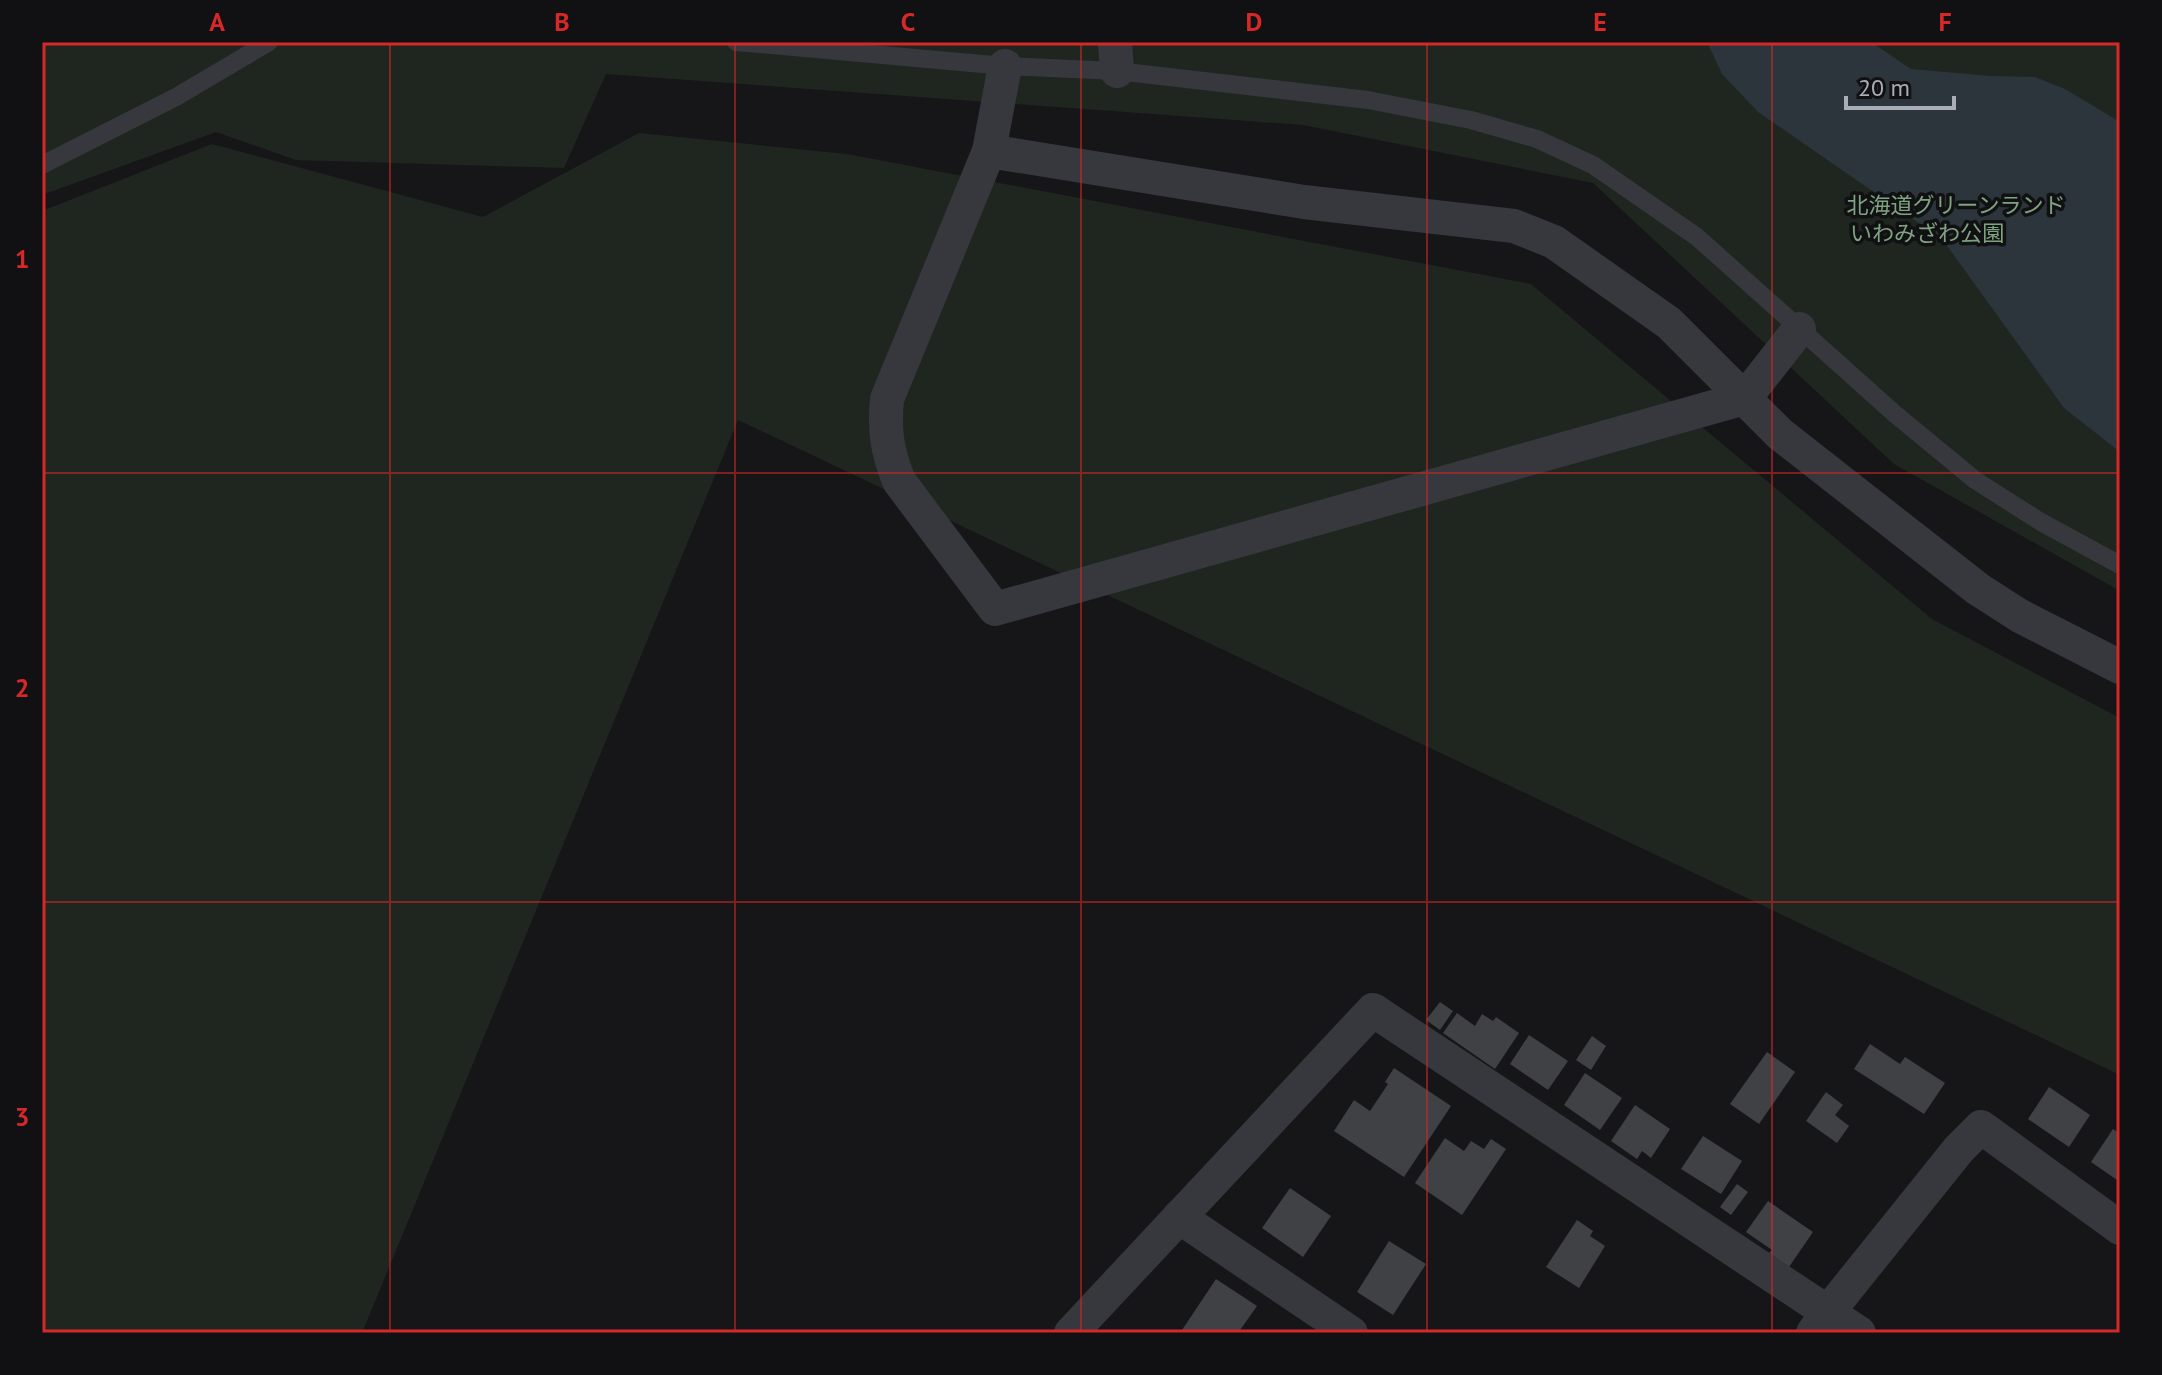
<svg xmlns="http://www.w3.org/2000/svg" width="2162" height="1375" viewBox="0 0 2162 1375" font-family="'PT Sans','Noto Sans JP',sans-serif">
	<style>
		.green { fill: #1e261f }
		.water { fill: #2c353c }
		.building { fill: #404145 }
		.lines { fill: none; stroke-linecap: round; stroke-linejoin: round }
		.service { stroke: #37383d; stroke-width: 18 }
		.minor { stroke: #37383d; stroke-width: 34 }
		.grid { fill: none; stroke: #d62828; stroke-width: 2; stroke-opacity: 0.55 }
		.labels { text-anchor: middle; stroke-width: 7; stroke-linejoin: round; paint-order: stroke }
		.park-label { font-size: 22px; fill: #7fa381; stroke: #111113 }
		.neatline { fill: none; stroke: #d62828; stroke-width: 3 }
		.grid-label { font-size: 26px; text-anchor: middle; font-weight: bold; fill: #d62828 }
	</style>
	<rect width="100%" height="100%" fill="#161618"/>
	<g class="green">
		<path d="M42,42H2120V591L1894,464L1593,183L1303,125L606,74L564,168L296,160L216,132L42,195Z"/>
		<path d="M639,133L847,154L1531,284L1932,619L2120,718V1075L738,420L362,1333H42V211L212,144L483,217Z"/>
	</g>
	<path class="water" d="M1707,42H1871L1911,69L1990,76L2035,77L2065,89L2120,122V452L2064,408L1948,247L1923,226L1758,112L1722,74Z"/>
	<g class="building">
		<path d="M1440,1002L1453,1011L1440,1030L1426,1020Z"/>
		<path d="M1457,1013L1475,1026L1482,1014L1493,1021L1496,1017L1519,1033L1495,1069L1443,1033Z"/>
		<path d="M1529,1035L1568,1061L1548,1090L1510,1064Z"/>
		<path d="M1592,1036L1606,1046L1591,1070L1576,1060Z"/>
		<path d="M1870,1044L1900,1064L1905,1057L1945,1083L1924,1114L1854,1069Z"/>
		<path d="M1767,1052L1795,1072L1759,1124L1730,1104Z"/>
		<path d="M1394,1068L1451,1106L1404,1177L1334,1131L1354,1100L1370,1111L1388,1084L1385,1082Z"/>
		<path d="M1585,1073L1622,1098L1600,1130L1564,1105Z"/>
		<path d="M2049,1087L2090,1115L2069,1147L2028,1119Z"/>
		<path d="M1826,1092L1843,1105L1835,1115L1849,1126L1837,1143L1806,1121Z"/>
		<path d="M1635,1105L1670,1129L1651,1158L1642,1151L1637,1159L1611,1141Z"/>
		<path d="M2113,1129L2120,1134V1182L2091,1162Z"/>
		<path d="M1703,1136L1742,1161L1721,1194L1681,1169Z"/>
		<path d="M1445,1138L1464,1151L1471,1141L1484,1149L1491,1139L1506,1149L1462,1215L1415,1183Z"/>
		<path d="M1737,1184L1748,1192L1731,1215L1720,1207Z"/>
		<path d="M1290,1188L1331,1216L1303,1257L1262,1228Z"/>
		<path d="M1768,1201L1813,1232L1789,1267L1769,1253L1772,1250L1746,1232Z"/>
		<path d="M1577,1220L1593,1231L1590,1236L1605,1246L1579,1288L1546,1267Z"/>
		<path d="M1389,1241L1426,1264L1393,1315L1357,1292Z"/>
		<path d="M1216,1279L1257,1306L1238,1333H1180Z"/>
	</g>
	<g class="lines">
		<g class="service">
			<path d="M736,42L1005,66L1117,71L1368,100L1471,120L1537,139L1593,165L1697,237L1895,414L1975,480L2041,522L2120,565"/>
			<path d="M42,165L176,97L269,42"/>
		</g>
		<g class="minor">
			<path d="M1115,42L1117,71"/>
			<path d="M1005,66L989,151L1304,202L1514,226L1554,242L1669,323L1780,434L1978,589L2020,616L2120,667"/>
			<path d="M989,151L887,399C884,431 887,451 899,481L995,609L1745,398L1799,329"/>
			<path d="M1179,1217L1351,1333"/>
			<path d="M1071,1333L1373,1010L1859,1333"/>
			<path d="M1813,1333L1828,1312L1959,1149L1981,1127L2120,1228"/>
		</g>
	</g>
	<path class="grid" d="M390,42V1333M735,42V1333M1081,42V1333M1427,42V1333M1772,42V1333M42,473H2120M42,902H2120"/>
	<g class="labels">
		<g class="park-label">
			<text x="1956" y="213">北海道グリーンランド</text>
			<text x="1927" y="241">いわみざわ公園</text>
		</g>
	</g>
	<rect width="2162" height="1375" fill="none" stroke="#111113" stroke-width="88"/>
	<path d="M1846 96v12h108v-12" fill="none" stroke="#a8adb8" stroke-width="4"/>
	<text x="1858" y="96" font-size="24" fill="#a8adb8" stroke="#111113" stroke-width="6" paint-order="stroke">20 m</text>
	<rect x="44" y="44" width="2074" height="1287" class="neatline"/>
	<g class="grid-label">
		<text x="217" y="31">A</text>
		<text x="562" y="31">B</text>
		<text x="908" y="31">C</text>
		<text x="1254" y="31">D</text>
		<text x="1600" y="31">E</text>
		<text x="1945" y="31">F</text>
		<text x="22" y="268">1</text>
		<text x="22" y="697">2</text>
		<text x="22" y="1126">3</text>
	</g>
</svg>
